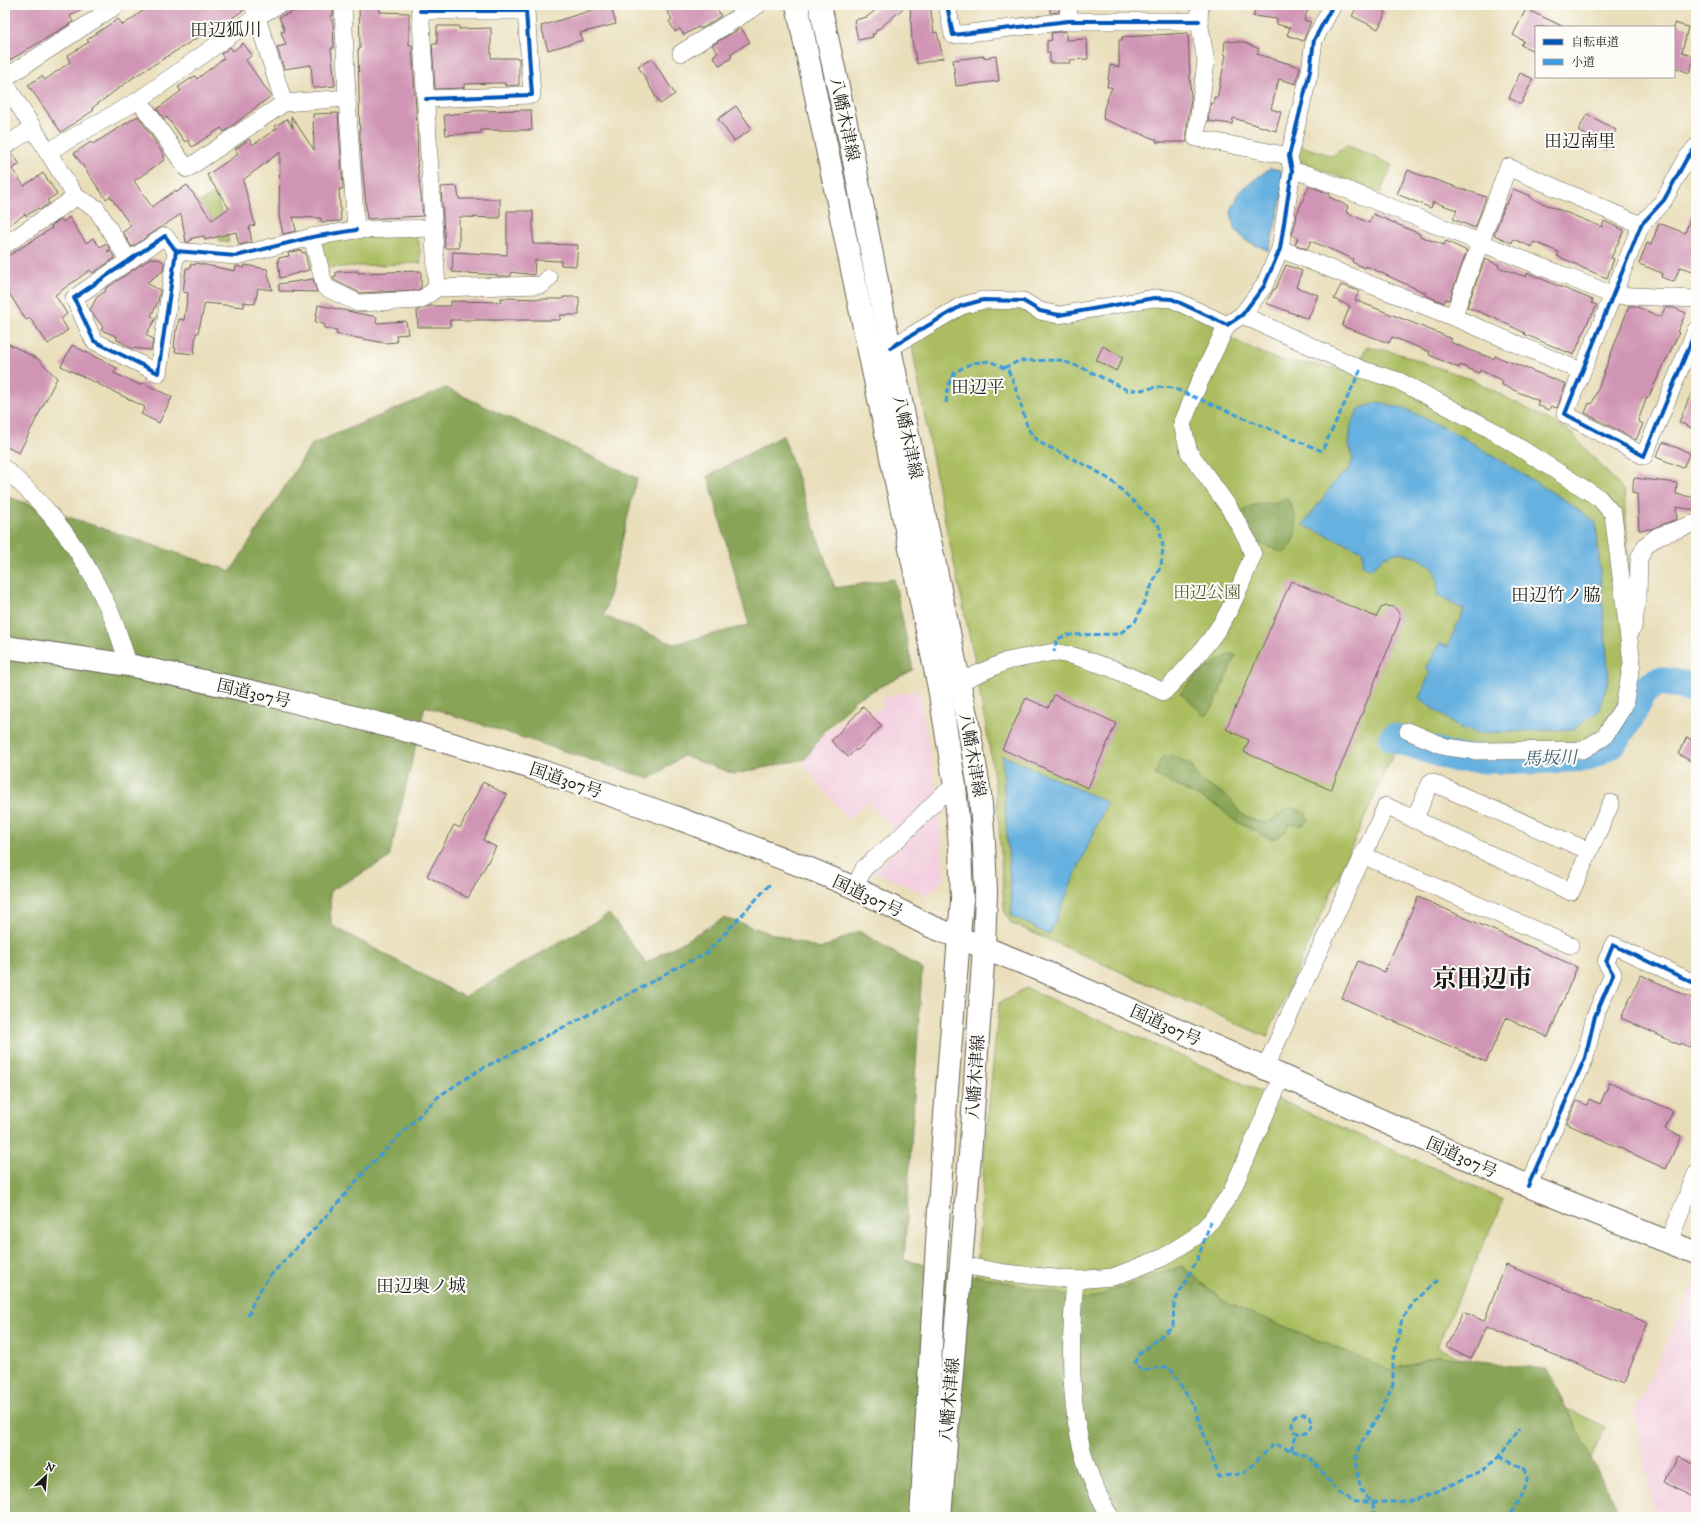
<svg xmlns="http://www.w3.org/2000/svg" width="1701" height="1522" viewBox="0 0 1701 1522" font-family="'IM FELL DW Pica','Noto Serif JP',serif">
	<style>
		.built { fill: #f3cfdf }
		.green { fill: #abbd60; stroke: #646c3e }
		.forest { fill: #88a456; stroke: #526039 }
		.water { fill: #66b1df; stroke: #41667e }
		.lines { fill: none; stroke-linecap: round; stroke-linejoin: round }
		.river { stroke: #66b1df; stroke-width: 29 }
		.building { fill: #d095b4 }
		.minor-casing { stroke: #646053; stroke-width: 18 }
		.major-casing { stroke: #646053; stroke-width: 24 }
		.highway-casing { stroke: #646053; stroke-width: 24 }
		.minor { stroke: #fff; stroke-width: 17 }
		.major { stroke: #fff; stroke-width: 22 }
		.highway { stroke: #fff; stroke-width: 22 }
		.quiet { stroke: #3c9bdf; stroke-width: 3; stroke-dasharray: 6 3; stroke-linecap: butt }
		.cycleway-casing { stroke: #fdfcf7; stroke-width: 6 }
		.cycleway { stroke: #0057b8; stroke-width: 4 }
		.labels { text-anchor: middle; stroke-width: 4; stroke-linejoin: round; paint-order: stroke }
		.street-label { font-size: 17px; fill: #1c1c1c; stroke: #fdfcf7 }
		.park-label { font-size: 17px; fill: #555c37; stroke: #fdfcf7 }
		.neighbourhood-label { font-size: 18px; fill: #1c1c1c; stroke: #fdfcf7 }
		.water-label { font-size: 18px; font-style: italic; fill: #3d5f74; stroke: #fdfcf7 }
		.town-label { font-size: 25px; font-weight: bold; fill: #1c1c1c; stroke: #fdfcf7 }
	</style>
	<rect width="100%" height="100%" fill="#fdfcf7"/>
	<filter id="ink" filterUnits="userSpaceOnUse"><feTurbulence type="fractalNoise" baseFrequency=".025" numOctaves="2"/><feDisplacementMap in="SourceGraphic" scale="8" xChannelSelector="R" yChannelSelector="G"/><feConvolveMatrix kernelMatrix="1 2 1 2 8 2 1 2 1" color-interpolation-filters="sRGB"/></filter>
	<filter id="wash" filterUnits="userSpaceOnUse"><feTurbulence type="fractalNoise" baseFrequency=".012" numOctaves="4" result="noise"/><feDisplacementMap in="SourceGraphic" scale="16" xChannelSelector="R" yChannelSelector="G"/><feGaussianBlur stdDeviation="0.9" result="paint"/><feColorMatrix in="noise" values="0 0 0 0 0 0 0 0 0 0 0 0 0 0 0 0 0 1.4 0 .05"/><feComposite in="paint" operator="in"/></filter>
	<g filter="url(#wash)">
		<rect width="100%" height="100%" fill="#e9deba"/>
		<g class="built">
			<path d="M919,691L937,792L945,880L927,895L873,871L905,844L868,801L848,820L803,764L824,734L863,705L873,714L882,706V697Z"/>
			<path d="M1693,1286L1696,1288V1517H1654L1648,1480L1633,1414Z"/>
		</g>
		<g class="green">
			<path d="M1295,144L1332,156L1347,145L1392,165L1380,193L1293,159Z"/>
			<path d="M216,193L229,242H220L209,213L191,218L186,211Z"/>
			<path d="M406,228L419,241L421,263L320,268L312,237Z"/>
			<path d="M1167,303L1215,324L1213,330L1275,359L1336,368L1353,374L1367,346L1400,354L1476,381L1569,431L1624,491L1632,615L1636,650L1608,740L1482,755L1402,734L1267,1037L1011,923L1004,910C1001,859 999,808 991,758C987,727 979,698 976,667L939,493L911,342L958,313L983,306L1021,308Z"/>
			<path d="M1026,988L1504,1199L1437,1347L1605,1427L1564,1517L969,1390L985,1143L999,1003Z"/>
		</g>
		<g class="forest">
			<path d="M446,388L637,478L604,616L674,644L749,625L708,476L783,435L835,588L894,579L913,670L856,699L825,731L805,759L735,774L683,756L650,779L425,706L389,858L330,891L331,925L464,997L609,914L646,963L724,918L820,949L859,931L922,969L904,1260L1087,1300L1182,1266L1225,1302L1391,1370L1438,1356L1547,1369L1620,1517H5V496L231,571L312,444Z"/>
			<path d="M1287,499C1299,516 1299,538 1285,552C1279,552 1274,549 1269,547C1249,539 1250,534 1240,515L1248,507L1261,503L1273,504L1279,500Z"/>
			<path d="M1230,654L1236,655L1214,705L1207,715H1203L1194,704L1180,693L1198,674Z"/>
			<path d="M1170,755L1192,765C1199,788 1216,786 1230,799C1234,803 1236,808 1240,812C1247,820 1258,821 1268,823L1291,807L1306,813L1308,820L1303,825L1290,824C1285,833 1280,839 1269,838L1233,820L1218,806L1155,775L1161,758Z"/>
		</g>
		<g class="water">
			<path d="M1270,168L1281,170L1285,183L1269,251L1245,240L1234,228L1231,212L1240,191Z"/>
			<path d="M1378,402L1406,409L1464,438L1566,501L1596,523L1609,679L1598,712L1573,729L1481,733L1461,729L1419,698L1430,673L1426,669L1440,643L1447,647L1464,610L1438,596L1437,582L1434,568L1419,558L1400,552L1384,557L1372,569L1362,565L1363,551L1303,525L1338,478L1349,470L1353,459L1349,445L1351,425L1359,409Z"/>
			<path d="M1002,755L1107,802L1049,935L1012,916Z"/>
		</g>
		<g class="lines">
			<path class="river" d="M1393,738L1456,758L1529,760L1587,757L1612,743L1629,719L1644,690L1659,681L1679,684L1696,691"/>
		</g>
		<g id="blocks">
			<g class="building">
				<path d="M5,5H88L70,16L73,22L10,60L5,52Z"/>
				<path d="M151,5H243L244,10L217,28L219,31L210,38L207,33H205L134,77L92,108L94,110L61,132L28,85L42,76L45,80L70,62L67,56L89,42L87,40L98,32L118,19L123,25Z"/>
				<path d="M310,5H333V15L330,16L333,23L334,48H331L335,86L313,88L311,65L284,69L277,47L286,45L281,32L285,31L279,17Z"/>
				<path d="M359,5H379L380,12L409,13V45H412L417,127L418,160H417L423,216L367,219L360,140L358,49H360Z"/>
				<path d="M663,5H715L721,16L701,29L699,27L696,28L684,35L680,29L675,32L669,21L672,19Z"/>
				<path d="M881,5H907L879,29H877L875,34H872L873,37L858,40L854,20L867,17Z"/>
				<path d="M910,5H930L934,33L937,32L943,58L917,64L912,41Z"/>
				<path d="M1050,5H1059V12L1050,13Z"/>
				<path d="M1257,5H1310L1304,20L1311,22L1303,41L1287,35L1290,28L1277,24V19L1253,16Z"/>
				<path d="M1358,5H1374L1386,12L1378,29L1352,16Z"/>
				<path d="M602,7L603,9L611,7L616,24L580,33L583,40L548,50L541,26Z"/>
				<path d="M1526,9L1564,27H1536V52L1521,45L1524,41L1513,35Z"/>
				<path d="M1674,23L1688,27L1682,52L1695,56L1689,73L1674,67Z"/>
				<path d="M437,26H459V29L491,28V58H519V85L505,86V83H495L464,84V88L435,89L432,44H437Z"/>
				<path d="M741,28L750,42L730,54L732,57L720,66L713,56L718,53L712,45Z"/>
				<path d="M1066,31V40L1087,39L1088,59L1069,60L1070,63H1050V53H1047V41L1052,40L1051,33Z"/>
				<path d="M1188,33L1191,99L1187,126V142H1156L1157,140L1103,119L1104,108L1112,87H1107L1110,65L1119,67V40H1122V37Z"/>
				<path d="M1225,41L1243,42L1259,49L1257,54L1300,67L1296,84L1279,79L1271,109L1281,112L1276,131L1233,118L1232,124L1208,121L1211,103H1214V97L1217,98L1226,55L1224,54Z"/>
				<path d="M243,43L252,55L246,60L271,96L224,132L221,128L192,147L188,140L185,142L167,117L164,119L157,109L181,91L178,87L195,76L197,79L224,58L221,54L230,47L233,51Z"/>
				<path d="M984,56V58L996,56L999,81L956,86L953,60Z"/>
				<path d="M652,59L675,94L660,104L638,66Z"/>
				<path d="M1520,73L1533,79L1521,104L1509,98Z"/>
				<path d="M736,106L752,129L734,141L718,119Z"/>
				<path d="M531,110L532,130H481V133L446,135L444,115L472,112V111Z"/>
				<path d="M338,113L343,189H339L341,221L321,222V218L293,217L296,231L283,234L279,216L280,152L243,180L255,225L249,227L252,242L239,245L236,232L205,240L204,236L192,238L190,242H186L181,214L132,247L123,232L131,226L110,196L106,199L74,153L91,142L93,144L138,116L164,155V160L134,181L152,207L176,190L177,192L187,185L212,220L229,208L207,175L238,154L235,149L249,139L253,145L277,128L275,126L287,119L293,128L291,116L314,150L313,114Z"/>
				<path d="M1587,114L1616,130L1606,150L1587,139L1588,136L1578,131Z"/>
				<path d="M12,154L20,164L12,169L24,186L43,173L57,194L47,200L49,203L40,210L38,208L26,216L25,214L5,228V156Z"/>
				<path d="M1408,170L1426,178L1427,177L1486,197L1475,228L1453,219L1457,210L1433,202L1431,208L1397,194Z"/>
				<path d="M457,186L459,199H500V218L459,217V248H445L441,187Z"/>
				<path d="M1309,186L1330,194L1329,197L1348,206L1346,212L1369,223L1373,214L1420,234L1419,236L1444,245L1446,241L1467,251L1449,300L1446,299L1444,303L1425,295L1426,293L1366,266L1365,268L1352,262L1353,259L1311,241L1307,249L1295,244L1298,238L1292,235L1297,216H1296Z"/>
				<path d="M1513,189L1531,196L1530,198L1602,227L1604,221L1624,230L1611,258L1614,259L1607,278L1578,266V265L1557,256L1559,252L1534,242L1532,247L1513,239L1512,243L1494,235L1505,204H1507Z"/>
				<path d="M1694,208L1696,209V272L1680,267L1674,282L1661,277L1662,273L1639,264L1647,243L1651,245L1659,223L1685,233Z"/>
				<path d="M507,211H533V244L578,245L576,266L561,265V261L535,260L534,275L511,272V276H497V275L452,272L453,252L507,255Z"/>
				<path d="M69,217L86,243L93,238L100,247L106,243L111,250L107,251L111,252L115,258L93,273L90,270L55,295L67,314L61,319L68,330L48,344L30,318L26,320L5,287V258L52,228L51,226L61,219L63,222Z"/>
				<path d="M301,250L302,253L305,252L309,270L280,278L278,258L289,256L288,253Z"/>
				<path d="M151,258L161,260L164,263L163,271L146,283L160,290L158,302L151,316L156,318L146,335L153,339L151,350L131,348L116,339L118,337L101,330L103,327L90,310L97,297L106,291L105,289Z"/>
				<path d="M1485,259L1499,265L1498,267L1526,277L1527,273L1593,300L1591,303L1597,305L1591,317H1590L1574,355L1524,334L1525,333L1492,317L1467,307Z"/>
				<path d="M196,263L235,271L236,266L245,268L244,265L267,269L272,290L258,288L255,304L244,302V307L205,303L198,333H196L194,354L175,352L176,348H174L176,330H177L179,319L184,320L188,293L183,292L186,268H190L191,264L195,265Z"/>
				<path d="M1286,265L1302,271L1296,287L1318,295L1308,319L1266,303L1274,289L1275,290Z"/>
				<path d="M358,271V273L421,271V288L417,290L360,293L334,280L333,277L336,276V272Z"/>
				<path d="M313,279L317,292L279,291V284Z"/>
				<path d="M1341,285L1359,291L1355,300L1438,333L1452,339L1450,342L1472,351L1494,359L1495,356L1566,384L1557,408L1551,406L1549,410L1537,405L1539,401L1502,385L1503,381L1480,370L1479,373L1460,365L1459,368L1429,355L1430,352L1392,337L1389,343L1342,326L1350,306L1334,299Z"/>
				<path d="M563,297H579V315H560V320H450V327H418L417,310L430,306H451V301L502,302L501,298L541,299H563Z"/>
				<path d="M318,305L377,317L376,323L406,321L408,334L396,335L397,342L385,343L336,334L337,330L324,328V324L315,323Z"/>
				<path d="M1629,306H1635L1661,317L1665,308H1674L1686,313L1677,332L1679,333L1648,398L1647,397L1638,421L1643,424L1636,440L1585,413L1589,403L1592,404Z"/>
				<path d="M5,342L38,359L57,378L19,453L5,446Z"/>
				<path d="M72,345L117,368L114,373L140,385L141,382L172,397L159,423L141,414L145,407L61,366Z"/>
				<path d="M1103,346L1123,357L1116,371L1096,360Z"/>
				<path d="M1696,382V430L1679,422Z"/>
				<path d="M1663,442L1690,453L1683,468L1656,457Z"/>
				<path d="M1634,478L1677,483L1676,494L1696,498V510L1676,507L1677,519L1651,529L1639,530L1637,494L1632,493Z"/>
				<path d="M1291,581L1376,617L1381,608L1386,606L1394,607L1399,613L1400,618L1397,627L1331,790L1244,752L1249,740L1226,729Z"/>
				<path d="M1054,695L1116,723L1088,788L1002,749L1026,698L1048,708Z"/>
				<path d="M863,707L882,726L858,750H855L848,757L831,741Z"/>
				<path d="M1687,737L1696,743V764L1678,754Z"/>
				<path d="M483,782L507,795L483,840L496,847L468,898L427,876L454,825L460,828Z"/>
				<path d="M1418,897L1577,967L1548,1037L1506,1018L1486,1062L1342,998L1358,961L1384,972Z"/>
				<path d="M1641,975L1696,1000V1050L1681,1043L1680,1045L1621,1018Z"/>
				<path d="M1610,1082L1673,1111L1665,1129L1681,1136L1666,1169L1567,1124L1577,1101L1587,1105L1589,1099L1600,1104Z"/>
				<path d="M1506,1265L1648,1323L1624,1383L1486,1327L1471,1359L1446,1347L1463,1312L1484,1321Z"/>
				<path d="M1677,1455L1696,1464V1496L1665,1481Z"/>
			</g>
		</g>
	</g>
	<g filter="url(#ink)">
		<use href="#blocks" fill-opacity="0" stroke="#646053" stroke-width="1"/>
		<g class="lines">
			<defs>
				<g id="minor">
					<path d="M253,5L284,103"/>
					<path d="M343,5L347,98"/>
					<path d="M420,5L437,288"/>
					<path d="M947,5L953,35L1068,21H1199"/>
					<path d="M1200,5L1199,21L1206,62L1196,138L1289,156"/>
					<path d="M420,11H526L532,95L426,99"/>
					<path d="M1068,21L1069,5"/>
					<path d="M681,53L758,5"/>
					<path d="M5,78L117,5"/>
					<path d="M5,83L33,128"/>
					<path d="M139,100L187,169L284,103L347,98L356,230L434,228"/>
					<path d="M5,146L33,128L76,197L5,245"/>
					<path d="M1696,147L1687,158L1664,200L1641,225L1565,414L1644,456L1696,330"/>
					<path d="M47,152L139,100L256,17L278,5"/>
					<path d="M1292,171L1307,174L1613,295L1696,299"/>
					<path d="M76,197L96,208L129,261"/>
					<path d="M312,237L325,287L358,303L421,300L437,288L542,285L549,278"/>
					<path d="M1280,249L1453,317L1581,371"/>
					<path d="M176,251L158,373L94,341L74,298L165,236L176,251L236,256L312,237L356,230"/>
					<path d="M1242,315L1361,369L1399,381L1490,429L1599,498L1613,514L1632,663L1624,706L1604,737L1583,750L1476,751L1446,747L1408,731"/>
					<path d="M1453,317L1508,167L1641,225"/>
					<path d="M890,348L961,306L983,300L1023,301L1040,311L1059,315L1154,298L1172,299L1227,325L1242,315L1264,286L1280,249L1292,171L1289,156L1310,71L1314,40L1333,5"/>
					<path d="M5,469C53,511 81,550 108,607C117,626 122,646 129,665"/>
					<path d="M1633,627L1638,597L1639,558L1646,545L1658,536L1696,523"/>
					<path d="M959,682L1007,661L1054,652L1074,656L1111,668L1164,692C1184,671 1205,649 1221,624C1235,603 1243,578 1253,555L1247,539L1228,506L1189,452L1182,424L1199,383L1227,325"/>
					<path d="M1414,820L1431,782L1589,851"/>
					<path d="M1362,855L1570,945"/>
					<path d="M855,888L864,868L898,839L941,796L955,786"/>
					<path d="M1265,1068L1386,806L1571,892L1611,803"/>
					<path d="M1528,1186L1585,1058L1595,1016L1613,974L1606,962L1613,945L1696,984"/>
					<path d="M1669,1241L1696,1174"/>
					<path d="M961,1265L1006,1273L1075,1280C1069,1349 1067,1432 1099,1496C1103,1503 1106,1511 1111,1517"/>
					<path d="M1075,1280L1113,1277L1162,1258L1195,1237L1211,1221L1231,1193L1282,1076"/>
				</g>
				<g id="major">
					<path d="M797,5L939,688L955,786L960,847L962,899L943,1140L921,1517"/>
					<path d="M820,5L851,146L890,348L969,729L980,794L984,843L986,892L984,947L971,1142L940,1517"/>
				</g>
				<path id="highway" d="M5,647L129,665L272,696L412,732L535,769L672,816L815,871L855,888L930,926L1043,971L1282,1076L1528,1186L1696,1253"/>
			</defs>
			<use href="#minor" class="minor-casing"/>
			<use href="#major" class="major-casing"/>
			<use href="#highway" class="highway-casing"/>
			<use href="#minor" class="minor"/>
			<use href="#major" class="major"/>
			<use href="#highway" class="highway"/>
			<g class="quiet">
				<path d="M1004,368L1019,361L1060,360L1085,369L1127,390H1140L1157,387L1173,388L1322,451L1361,369"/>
				<path d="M946,403L948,386L955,372L972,363L990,361L1008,370L1015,386L1028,429L1039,442L1093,469L1112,481L1159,526L1163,547L1161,565L1135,622L1119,634L1068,635L1057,639L1054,652"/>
				<path d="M1211,1221L1198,1258L1174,1303L1173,1326L1137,1356L1135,1364L1141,1370L1170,1367L1195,1409L1219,1477L1244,1473L1274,1444L1309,1457L1339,1493L1356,1502H1397L1418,1499L1481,1472L1503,1453L1519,1429"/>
				<path d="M248,1316L255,1298L268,1278L331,1211L370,1165L439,1096L479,1070L637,990L672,970L707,953L771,883"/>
				<circle cx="1302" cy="1424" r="10"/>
				<path d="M1291,1450L1297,1433"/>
				<path d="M1499,1457L1524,1468C1524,1471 1526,1475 1527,1477C1527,1490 1515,1512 1505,1517"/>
				<path d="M1375,1517L1373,1503L1361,1491L1355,1461L1362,1442L1383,1407L1393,1384V1360L1402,1319L1415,1301L1439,1279"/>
			</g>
			<defs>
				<g id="cycleway">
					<path d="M947,5L953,35L1068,21H1199"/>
					<path d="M420,11H526L532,95L426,99"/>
					<path d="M1696,147L1687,158L1664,200L1641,225L1565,414L1644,456L1696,330"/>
					<path d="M176,251L158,373L94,341L74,298L165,236L176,251L236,256L312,237L356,230"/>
					<path d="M890,348L961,306L983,300L1023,301L1040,311L1059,315L1154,298L1172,299L1227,325L1242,315L1264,286L1280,249L1292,171L1289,156L1310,71L1314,40L1333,5"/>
					<path d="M1528,1186L1585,1058L1595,1016L1613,974L1606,962L1613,945L1696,984"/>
				</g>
			</defs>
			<use href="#cycleway" class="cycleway-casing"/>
			<use href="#cycleway" class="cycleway"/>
		</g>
	</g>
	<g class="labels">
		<g class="street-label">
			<text transform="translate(845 119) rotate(78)" y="6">八幡木津線</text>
			<text transform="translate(908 437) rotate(78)" y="6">八幡木津線</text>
			<text transform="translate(254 693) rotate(13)" y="6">国道307号</text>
			<text transform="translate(973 755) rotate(80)" y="6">八幡木津線</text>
			<text transform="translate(566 780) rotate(19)" y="6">国道307号</text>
			<text transform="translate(868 896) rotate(25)" y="6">国道307号</text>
			<text transform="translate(1166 1025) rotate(24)" y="6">国道307号</text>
			<text transform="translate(975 1077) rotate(-86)" y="6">八幡木津線</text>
			<text transform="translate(1462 1157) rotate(24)" y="6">国道307号</text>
			<text transform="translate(949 1400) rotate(-85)" y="6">八幡木津線</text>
		</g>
		<g class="park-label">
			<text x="1207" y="598">田辺公園</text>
		</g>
		<g class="neighbourhood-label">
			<text x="226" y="36">田辺狐川</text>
			<text x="1580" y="147">田辺南里</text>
			<text x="978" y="393">田辺平</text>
			<text x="1556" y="601">田辺竹ノ脇</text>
			<text x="421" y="1292">田辺奥ノ城</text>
		</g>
		<g class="water-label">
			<text transform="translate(1550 758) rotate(-2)" y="6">馬坂川</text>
		</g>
		<g class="town-label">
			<text x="1482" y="987">京田辺市</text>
		</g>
	</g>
	<rect width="1701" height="1522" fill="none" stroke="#fdfcf7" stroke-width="20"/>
	<rect x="1535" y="26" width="140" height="52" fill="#fdfcf7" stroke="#a3a29f"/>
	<rect x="1543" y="39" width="20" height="6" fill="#0057b8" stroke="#a3a29f"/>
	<text x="1571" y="46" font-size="12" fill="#1c1c1c">自転車道</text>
	<rect x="1543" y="59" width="20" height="6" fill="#3c9bdf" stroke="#a3a29f"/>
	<text x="1571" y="66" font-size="12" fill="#1c1c1c">小道</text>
	<g transform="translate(46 1476) rotate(26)" stroke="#fdfcf7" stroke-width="3" paint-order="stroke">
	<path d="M0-3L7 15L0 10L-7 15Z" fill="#1c1c1c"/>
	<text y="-6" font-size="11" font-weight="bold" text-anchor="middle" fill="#1c1c1c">N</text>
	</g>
</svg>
